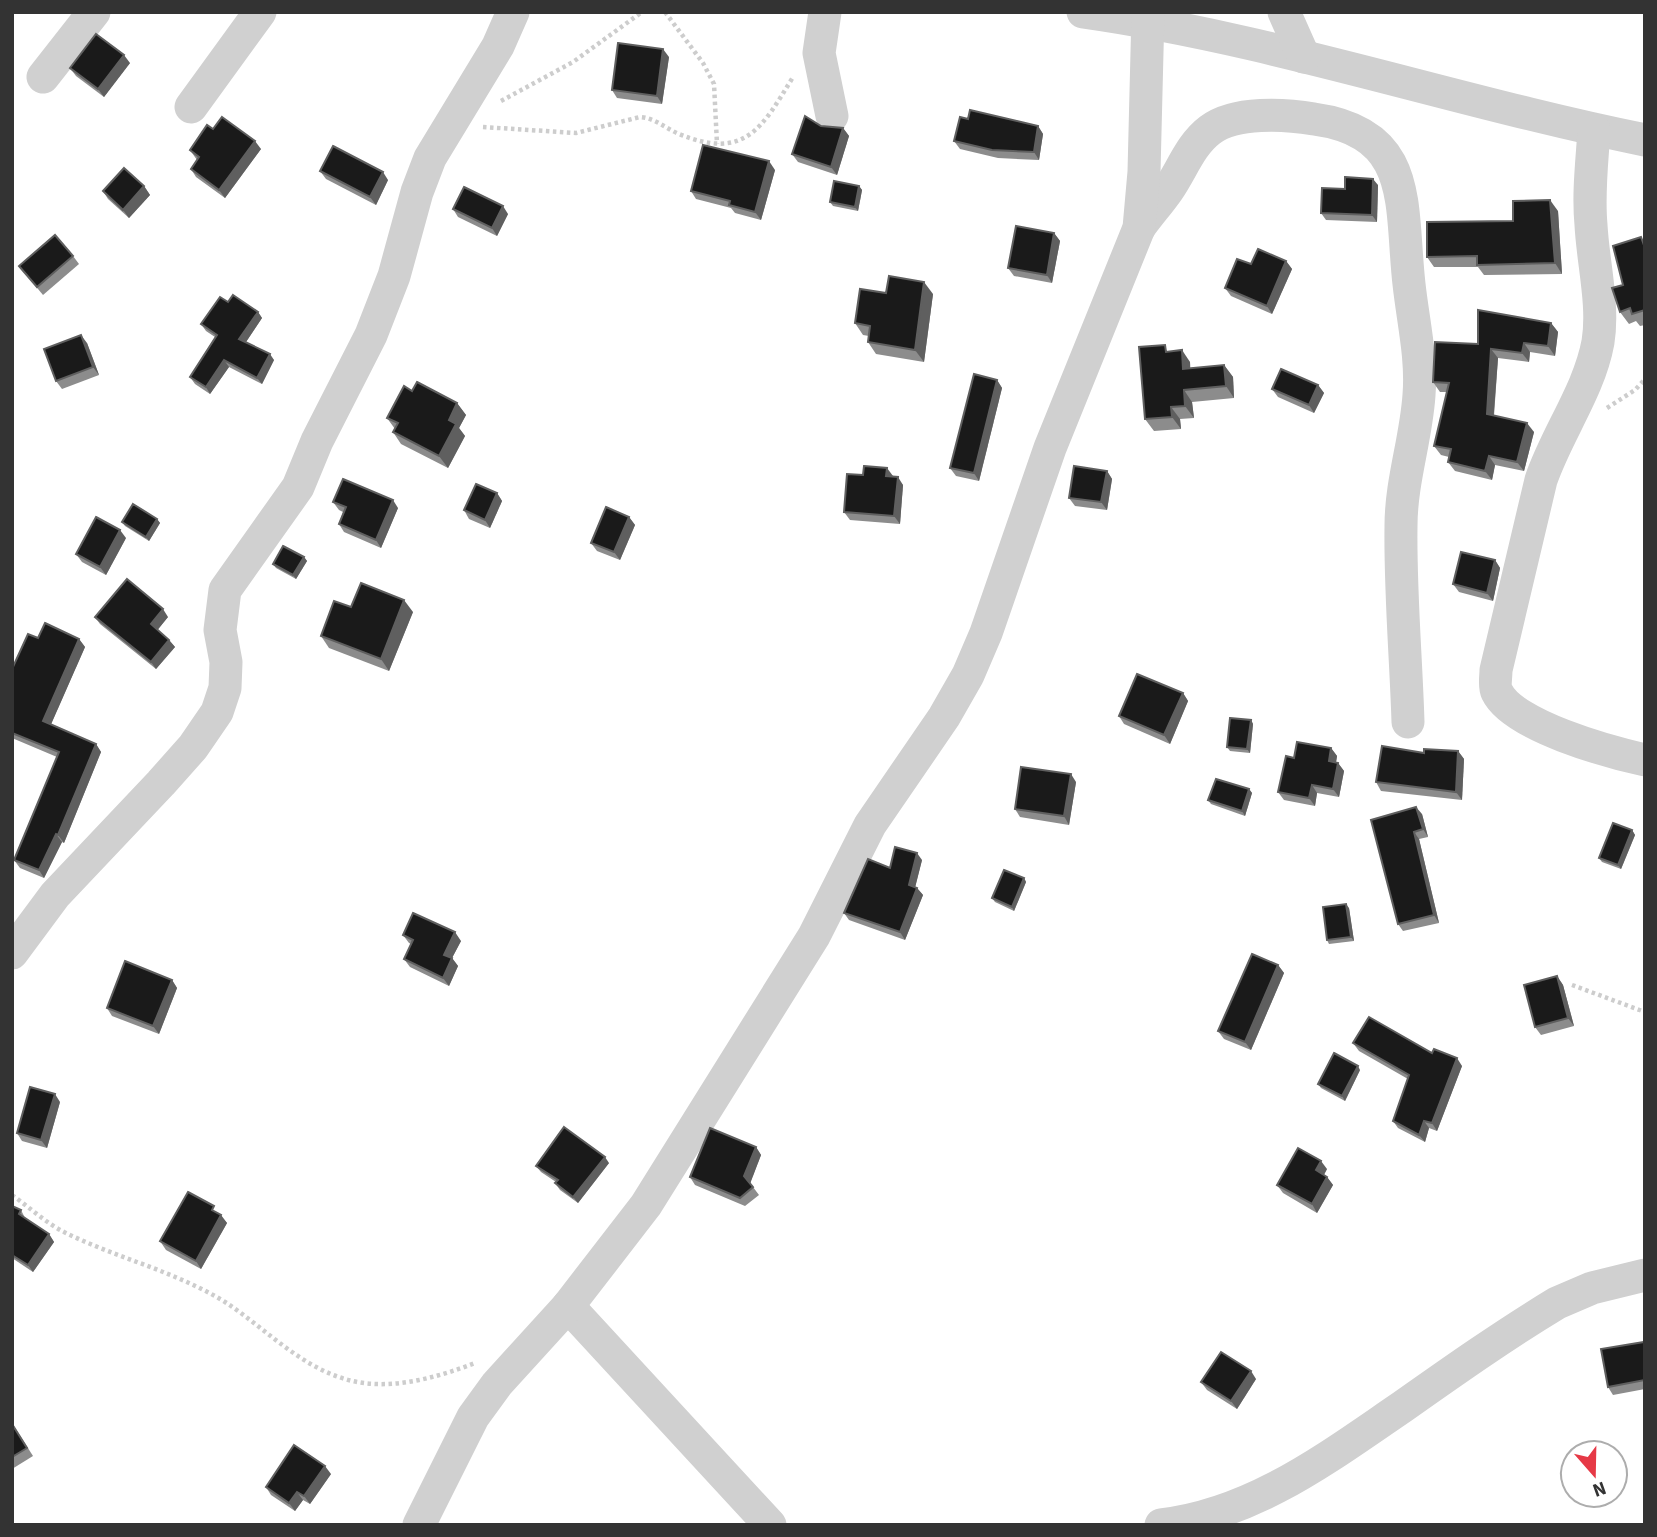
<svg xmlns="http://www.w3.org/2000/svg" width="1657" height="1537" viewBox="0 0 1657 1537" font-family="'Source Sans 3',sans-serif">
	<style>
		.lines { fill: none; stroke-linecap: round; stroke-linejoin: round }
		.path { stroke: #cdcdcd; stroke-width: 4.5; stroke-dasharray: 3.5 3.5; stroke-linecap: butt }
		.minor { stroke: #d0d0d0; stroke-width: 33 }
		.wall { fill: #8c8c8c }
		.shaded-wall { fill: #5f5f5f }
		.building { fill: #1a1a1a; stroke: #5f5f5f; stroke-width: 2 }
	</style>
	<rect width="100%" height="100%" fill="#fff"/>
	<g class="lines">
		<g class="path">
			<path d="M665,12L703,63L714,84L717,144"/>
			<path d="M501,101L573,62L642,12"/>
			<path d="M483,127L576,133L640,117C655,118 665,128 679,134C745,161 762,128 793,77"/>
			<path d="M1607,408L1635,390L1645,379"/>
			<path d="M1572,985L1645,1012"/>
			<path d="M12,1195C29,1207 46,1223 64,1232C116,1258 175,1271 225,1302C265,1328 298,1365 345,1379C387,1392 436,1378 475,1363"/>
		</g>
		<g class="minor">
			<path d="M825,12L819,53L832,116"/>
			<path d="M1083,12C1273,39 1457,102 1645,140"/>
			<path d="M1284,12L1304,57"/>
			<path d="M43,77L94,12"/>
			<path d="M191,107L260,12"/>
			<path d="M1594,130C1592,162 1588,193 1591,225C1593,263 1604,305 1598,342C1589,391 1557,433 1541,480L1496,670C1496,677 1494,686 1497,692C1513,726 1609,752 1645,760"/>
			<path d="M1139,228C1148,215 1159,203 1168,190C1182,170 1190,145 1210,130C1235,111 1285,114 1314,119C1415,133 1400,205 1409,284C1413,321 1422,358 1419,395C1416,440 1401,481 1401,526C1400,591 1406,657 1408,722"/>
			<path d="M12,953L55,895L161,783L193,747L217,712L225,688L226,662L220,630L225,590L298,487L317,441L371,335L394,276L417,192L430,158L498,46L513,12"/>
			<path d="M568,1306L770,1525"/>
			<path d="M419,1525L473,1417L497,1384L568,1306L646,1205L814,936L870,825L944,717L968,675L986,633L1050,448L1139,228L1144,172L1148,12"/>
			<path d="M1161,1525C1254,1514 1327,1458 1402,1407C1453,1371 1504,1335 1557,1303L1592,1288L1645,1275"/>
		</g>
	</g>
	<g class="wall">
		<path d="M669,57L662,104L617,98L612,90Z"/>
		<path d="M130,63L104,97L76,76L70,68Z"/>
		<path d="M968,119L1038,126L1043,134L1039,160L998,158L960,149L954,141Z"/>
		<path d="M843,128L849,136L837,175L798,162L792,154Z"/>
		<path d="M213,129L261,149L225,198L196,177L191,169L197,160L190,150Z"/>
		<path d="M775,170L761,220L735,213L731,208L696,199L691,191Z"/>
		<path d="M320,171L388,180L376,205L326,179Z"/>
		<path d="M1378,185L1377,222L1326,220L1321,213L1345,189Z"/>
		<path d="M144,186L150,195L129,218L108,199L103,191Z"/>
		<path d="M859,186L862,190L858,211L833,206L830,202Z"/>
		<path d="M453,209L508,214L497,236L458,217Z"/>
		<path d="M1558,211L1562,274L1484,275L1478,267H1434L1427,257L1513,221Z"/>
		<path d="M1054,233L1060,241L1052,283L1014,276L1008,268Z"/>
		<path d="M1641,237L1645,243V325L1640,326L1636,321L1629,324L1620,312L1623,285Z"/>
		<path d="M73,256L79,264L43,295L19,266Z"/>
		<path d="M1286,261L1292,269L1272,314L1231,296L1225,288L1251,264Z"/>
		<path d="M886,293L933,294L924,362L876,354L868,342L869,336L863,335L855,323Z"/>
		<path d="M228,302L258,312L262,318L246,342L274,360L262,384L229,367L210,394L195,384L190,377L215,337L206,331L201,324Z"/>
		<path d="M1551,323L1558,332L1555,356L1530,352L1529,362L1498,358L1494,416L1534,432L1524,471L1495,465L1492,480L1455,471L1448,462L1449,457L1441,455L1434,446L1447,392H1440L1433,382L1478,344Z"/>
		<path d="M87,343L99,375L62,389L56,381Z"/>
		<path d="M1170,352L1190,362V368L1224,365L1233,377L1234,398L1192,402L1194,418L1180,419L1181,429L1154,431L1145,419Z"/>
		<path d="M997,380L1002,388L979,481L956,476L950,468Z"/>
		<path d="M1318,385L1324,393L1314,413L1278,397L1272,389Z"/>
		<path d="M412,391L457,403L466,415L459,428L465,436L448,468L401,444L393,432L395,429L387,418Z"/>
		<path d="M1107,471L1112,479L1107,510L1075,506L1069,498Z"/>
		<path d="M863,475L893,476L903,485L900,524L850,520L844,512Z"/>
		<path d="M497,493L502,501L490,528L469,519L464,510Z"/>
		<path d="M333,502L398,508L381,548L344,532L339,524L343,512L339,510Z"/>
		<path d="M629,517L635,525L620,560L597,551L591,543Z"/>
		<path d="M157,519L160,523L149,541L125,526L122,522Z"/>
		<path d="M126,538L106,575L82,562L76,554Z"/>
		<path d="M304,557L307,561L296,579L276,568L273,564Z"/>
		<path d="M1495,560L1500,568L1493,601L1459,592L1453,584Z"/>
		<path d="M351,607L413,612L389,671L329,648L321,636Z"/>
		<path d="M95,617H168L157,630L169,640L175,647L156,669L100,624Z"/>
		<path d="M79,639L85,647L51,724L96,744L101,752L64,843L62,842L44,878L20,868L14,860L57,757L12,738V669Z"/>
		<path d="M1183,693L1188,701L1170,744L1124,724L1119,716Z"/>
		<path d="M1251,720L1253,724L1250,753L1230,751L1227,747Z"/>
		<path d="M1331,748L1337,756L1336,762L1338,763L1344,771L1339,797L1317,793L1315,806L1284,800L1278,792L1294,758Z"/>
		<path d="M1458,751L1464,759L1462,800L1381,791L1376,782L1424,753Z"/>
		<path d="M1076,782L1069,825L1020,817L1015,809Z"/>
		<path d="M1249,789L1252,793L1245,816L1211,804L1208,800Z"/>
		<path d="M1422,814L1428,837L1419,839L1439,923L1403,931L1398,924L1371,820Z"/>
		<path d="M1632,830L1635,835L1621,869L1602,862L1599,858Z"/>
		<path d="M922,860L915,887L917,888L923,895L905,940L849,920L844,913L890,868Z"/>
		<path d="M1024,878L1026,882L1014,911L995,902L992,898Z"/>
		<path d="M1349,908L1354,941L1329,944L1327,940Z"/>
		<path d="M403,935L461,941L452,958L458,966L449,986L410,967L404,959L411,944L409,943Z"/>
		<path d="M1278,965L1284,973L1251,1050L1224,1039L1218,1031Z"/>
		<path d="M1557,976L1563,985L1574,1026L1541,1035L1535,1027Z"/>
		<path d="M172,980L177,988L159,1034L112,1016L107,1008Z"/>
		<path d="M1353,1043L1432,1053L1462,1066L1437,1131L1429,1128L1425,1142L1398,1128L1393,1121L1408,1079L1359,1051Z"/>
		<path d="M1360,1070L1345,1101L1321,1088L1318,1084Z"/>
		<path d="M60,1102L47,1148L22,1141L17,1133Z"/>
		<path d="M756,1147L761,1155L750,1183L759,1195L745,1206L695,1185L690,1177Z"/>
		<path d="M609,1163L578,1203L560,1190L555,1183L556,1182L541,1172L536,1166Z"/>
		<path d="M1327,1169L1324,1175L1327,1177L1333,1185L1317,1213L1283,1193L1277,1185Z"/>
		<path d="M12,1206L21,1210L25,1218L49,1234L54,1242L33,1272L12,1258Z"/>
		<path d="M220,1215L227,1223L201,1269L166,1250L160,1241Z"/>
		<path d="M1645,1342V1389L1613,1395L1608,1387Z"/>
		<path d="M1256,1379L1237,1409L1207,1390L1201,1382Z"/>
		<path d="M12,1423L33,1456L12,1469Z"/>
		<path d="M331,1474L310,1504L303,1500L295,1511L271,1495L266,1487Z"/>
	</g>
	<g class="shaded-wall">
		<path d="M663,49L669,57L662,104L657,96Z"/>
		<path d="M124,55L130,63L104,97L98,89Z"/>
		<path d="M1038,126L1043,134L1039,160L1034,152Z"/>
		<path d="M843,128L849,136L837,175L831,167Z"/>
		<path d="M255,141L261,149L225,198L219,190Z"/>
		<path d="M769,161L775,170L761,220L755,212Z"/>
		<path d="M383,172L388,180L376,205L370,197Z"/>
		<path d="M1373,179L1378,185L1377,222L1372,215Z"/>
		<path d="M144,186L150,195L129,218L123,210Z"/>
		<path d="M859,186L862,190L858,211L855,207Z"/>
		<path d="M1550,200L1558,211L1562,274L1555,263Z"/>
		<path d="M503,206L508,214L497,236L492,228Z"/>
		<path d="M1054,233L1060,241L1052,283L1047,275Z"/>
		<path d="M1286,261L1292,269L1272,314L1267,306Z"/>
		<path d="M924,282L933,294L924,362L915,350Z"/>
		<path d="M258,312L262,318L244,345L239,339Z"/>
		<path d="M1551,323L1558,332L1555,356L1548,346Z"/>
		<path d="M81,335L87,343L99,375L93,367Z"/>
		<path d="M1524,343L1530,352L1529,362L1522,353Z"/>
		<path d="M1491,349L1498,358L1493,424L1487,414Z"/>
		<path d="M1182,350L1190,362L1191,381L1183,369Z"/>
		<path d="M270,354L274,360L262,384L257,378Z"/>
		<path d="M224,360L229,367L210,394L206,387Z"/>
		<path d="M1224,365L1233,377L1234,398L1226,386Z"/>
		<path d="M997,380L1002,388L979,481L974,473Z"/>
		<path d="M1318,385L1324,393L1314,413L1309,405Z"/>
		<path d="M1184,390L1192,402L1194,418L1185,406Z"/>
		<path d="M457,403L466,415L459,428L465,436L448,468L439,456L449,420Z"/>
		<path d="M1171,407L1180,419L1181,429L1172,417Z"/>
		<path d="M1527,423L1534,432L1524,471L1517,462Z"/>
		<path d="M1489,456L1495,465L1492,480L1485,471Z"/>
		<path d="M887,468L893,476L892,484L886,476Z"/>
		<path d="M1107,471L1112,479L1107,510L1101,502Z"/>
		<path d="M898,477L903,485L900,524L894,516Z"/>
		<path d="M497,493L502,501L490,528L485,520Z"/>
		<path d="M393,500L398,508L381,548L376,540Z"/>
		<path d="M629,517L635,525L620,560L614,552Z"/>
		<path d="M157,519L160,523L149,541L146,537Z"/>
		<path d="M120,530L126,538L106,575L100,567Z"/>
		<path d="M304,557L307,561L296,579L293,575Z"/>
		<path d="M1495,560L1500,568L1493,601L1487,593Z"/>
		<path d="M404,600L413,612L389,671L381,659Z"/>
		<path d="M163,609L168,617L156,632L151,624Z"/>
		<path d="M79,639L85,647L49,729L43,721Z"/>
		<path d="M169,640L175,647L156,669L151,662Z"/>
		<path d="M1183,693L1188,701L1170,744L1164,735Z"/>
		<path d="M1251,720L1253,724L1250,753L1247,749Z"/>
		<path d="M96,744L101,752L64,843L58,835Z"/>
		<path d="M1331,748L1337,756L1335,769L1329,761Z"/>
		<path d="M1458,751L1464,759L1462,800L1456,792Z"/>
		<path d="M1338,763L1344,771L1339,797L1333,789Z"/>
		<path d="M1071,774L1076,782L1069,825L1064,816Z"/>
		<path d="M1312,785L1317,793L1315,806L1309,798Z"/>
		<path d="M1249,789L1252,793L1245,816L1242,811Z"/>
		<path d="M1416,807L1422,814L1428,837L1423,829Z"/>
		<path d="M1632,830L1635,835L1621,869L1618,865Z"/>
		<path d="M1414,832L1419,839L1439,923L1434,915Z"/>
		<path d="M56,834L62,842L44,878L39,870Z"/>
		<path d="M917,853L922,860L914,892L909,885Z"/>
		<path d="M1024,878L1026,882L1014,911L1012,907Z"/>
		<path d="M917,888L923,895L905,940L900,932Z"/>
		<path d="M1346,904L1349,908L1354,941L1351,937Z"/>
		<path d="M455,932L461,941L452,958L458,966L449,986L443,978L444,955Z"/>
		<path d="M1278,965L1284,973L1251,1050L1245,1042Z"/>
		<path d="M1557,976L1563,985L1574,1026L1568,1018Z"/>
		<path d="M172,980L177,988L159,1034L153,1026Z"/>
		<path d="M1457,1058L1462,1066L1437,1131L1432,1123Z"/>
		<path d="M1358,1066L1360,1070L1345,1101L1342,1096Z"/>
		<path d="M55,1094L60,1102L47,1148L41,1140Z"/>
		<path d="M1424,1121L1429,1128L1425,1142L1419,1135Z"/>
		<path d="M756,1147L761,1155L750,1184L744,1176Z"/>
		<path d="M605,1157L609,1163L578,1203L573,1197Z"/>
		<path d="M1321,1161L1327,1169L1322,1178L1316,1170Z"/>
		<path d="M1327,1177L1333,1185L1317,1213L1312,1204Z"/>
		<path d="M221,1215L227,1223L201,1269L196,1261Z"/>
		<path d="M49,1234L54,1242L33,1272L28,1265Z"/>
		<path d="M1251,1371L1256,1379L1237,1409L1231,1401Z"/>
		<path d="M325,1466L331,1474L310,1504L304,1496Z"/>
		<path d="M297,1492L303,1500L295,1511L289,1503Z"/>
	</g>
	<g class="building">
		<path d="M96,34L124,55L98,89L70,68Z"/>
		<path d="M618,43L663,49L657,96L612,90Z"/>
		<path d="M970,110L1038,126L1034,152L992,150L954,141L960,117L968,119Z"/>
		<path d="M805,116L821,126L843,128L831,167L792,154Z"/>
		<path d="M222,117L255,141L219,190L191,169L199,157L190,150L207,125L213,129Z"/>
		<path d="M703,145L769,161L755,212L729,205L730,201L691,191Z"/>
		<path d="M333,146L383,172L370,197L320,171Z"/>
		<path d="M124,168L144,186L123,210L103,191Z"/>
		<path d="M1345,177L1373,179L1372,215L1321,213L1322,188L1345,189Z"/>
		<path d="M834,181L859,186L855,207L830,202Z"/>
		<path d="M464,187L503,206L492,228L453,209Z"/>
		<path d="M1550,200L1555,263L1477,265V256L1427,257V222L1513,221V201Z"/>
		<path d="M1016,226L1054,233L1047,275L1008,268Z"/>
		<path d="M55,235L73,256L37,287L19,266Z"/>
		<path d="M1641,237L1645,248V310L1632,314L1630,308L1620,312L1612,288L1623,285L1613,246Z"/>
		<path d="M1258,249L1286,261L1267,306L1225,288L1237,259L1251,264Z"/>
		<path d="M889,276L924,282L915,350L868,342L870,326L855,323L860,289L886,293Z"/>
		<path d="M233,295L258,312L239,339L270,354L257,378L224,360L206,387L190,377L217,335L201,324L220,297L228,302Z"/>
		<path d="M1478,310L1551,323L1548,346L1524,343L1522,353L1491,349L1487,414L1527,423L1517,462L1489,456L1485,471L1448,462L1451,449L1434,446L1449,383L1433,382L1435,342L1478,344Z"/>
		<path d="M81,335L93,367L56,381L44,349Z"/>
		<path d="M1165,345L1166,352L1182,350L1183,369L1224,365L1226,386L1184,390L1185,406L1171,407L1172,417L1145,419L1139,347Z"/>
		<path d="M1281,369L1318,385L1309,405L1272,389Z"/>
		<path d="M974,374L997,380L974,473L950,468Z"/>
		<path d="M417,382L457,403L449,420L456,424L439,456L393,432L398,423L387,418L404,386L412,391Z"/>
		<path d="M864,466L887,468L886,476L898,477L894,516L844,512L847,474L863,475Z"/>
		<path d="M1074,466L1107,471L1101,502L1069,498Z"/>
		<path d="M343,479L393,500L376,540L339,524L346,507L333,502Z"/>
		<path d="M476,484L497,493L485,520L464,510Z"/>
		<path d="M133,504L157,519L146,537L122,522Z"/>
		<path d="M606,507L629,517L614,552L591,543Z"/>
		<path d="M96,517L120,530L100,567L76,554Z"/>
		<path d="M283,546L304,557L293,575L273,564Z"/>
		<path d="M1461,552L1495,560L1487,593L1453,584Z"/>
		<path d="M127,579L163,609L151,624L169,640L151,662L95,617Z"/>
		<path d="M361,583L404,600L381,659L321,636L334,601L351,607Z"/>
		<path d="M45,623L79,639L43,721L96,744L58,835L56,834L39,870L14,860L59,752L12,733V669L28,634L38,638Z"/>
		<path d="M1137,674L1183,693L1164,735L1119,716Z"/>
		<path d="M1230,718L1251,720L1247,749L1227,747Z"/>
		<path d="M1297,742L1331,748L1329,761L1338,763L1333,789L1312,785L1309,798L1278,792L1286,756L1294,758Z"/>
		<path d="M1382,746L1424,753V749L1458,751L1456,792L1376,782Z"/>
		<path d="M1021,767L1071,774L1064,816L1015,809Z"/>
		<path d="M1216,779L1249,789L1242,811L1208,800Z"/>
		<path d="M1416,807L1423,829L1414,832L1434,915L1398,924L1371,820Z"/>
		<path d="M1613,823L1632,830L1618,865L1599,858Z"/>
		<path d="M895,847L917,853L909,885L917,888L900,932L844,913L868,859L890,868Z"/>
		<path d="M1004,870L1024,878L1012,907L992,898Z"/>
		<path d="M1346,904L1351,937L1327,940L1323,907Z"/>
		<path d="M413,913L455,932L444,955L452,958L443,978L404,959L413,940L403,935Z"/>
		<path d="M1252,954L1278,965L1245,1042L1218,1031Z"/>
		<path d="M125,961L172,980L153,1026L107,1008Z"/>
		<path d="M1557,976L1568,1018L1535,1027L1524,985Z"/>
		<path d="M1369,1017L1432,1053L1434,1049L1457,1058L1432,1123L1424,1121L1419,1135L1393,1121L1409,1075L1353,1043Z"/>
		<path d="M1334,1053L1358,1066L1342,1096L1318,1084Z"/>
		<path d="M30,1087L55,1094L41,1140L17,1133Z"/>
		<path d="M564,1127L605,1157L573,1197L555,1183L558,1180L536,1166Z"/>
		<path d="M710,1128L756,1147L744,1176L753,1187L740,1198L690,1177Z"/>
		<path d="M1298,1148L1321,1161L1316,1170L1327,1177L1312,1204L1277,1185Z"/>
		<path d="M188,1192L214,1206L212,1210L221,1215L196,1261L160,1241Z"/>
		<path d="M12,1206L21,1210L19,1214L49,1234L28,1265L12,1255Z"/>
		<path d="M1644,1342L1645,1380L1608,1387L1601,1349Z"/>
		<path d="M1221,1352L1251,1371L1231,1401L1201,1382Z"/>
		<path d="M12,1424L27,1448L12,1457Z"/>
		<path d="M294,1445L325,1466L304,1496L297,1492L289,1503L266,1487Z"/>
	</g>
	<rect width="1657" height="1537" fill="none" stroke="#333333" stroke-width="28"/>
	<g transform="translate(1594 1474) rotate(160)"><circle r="33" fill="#ffffff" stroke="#adadad" stroke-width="2"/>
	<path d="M0-5L12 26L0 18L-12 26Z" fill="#e63946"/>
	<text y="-10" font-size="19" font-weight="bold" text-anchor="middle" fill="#333333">N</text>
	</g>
</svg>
